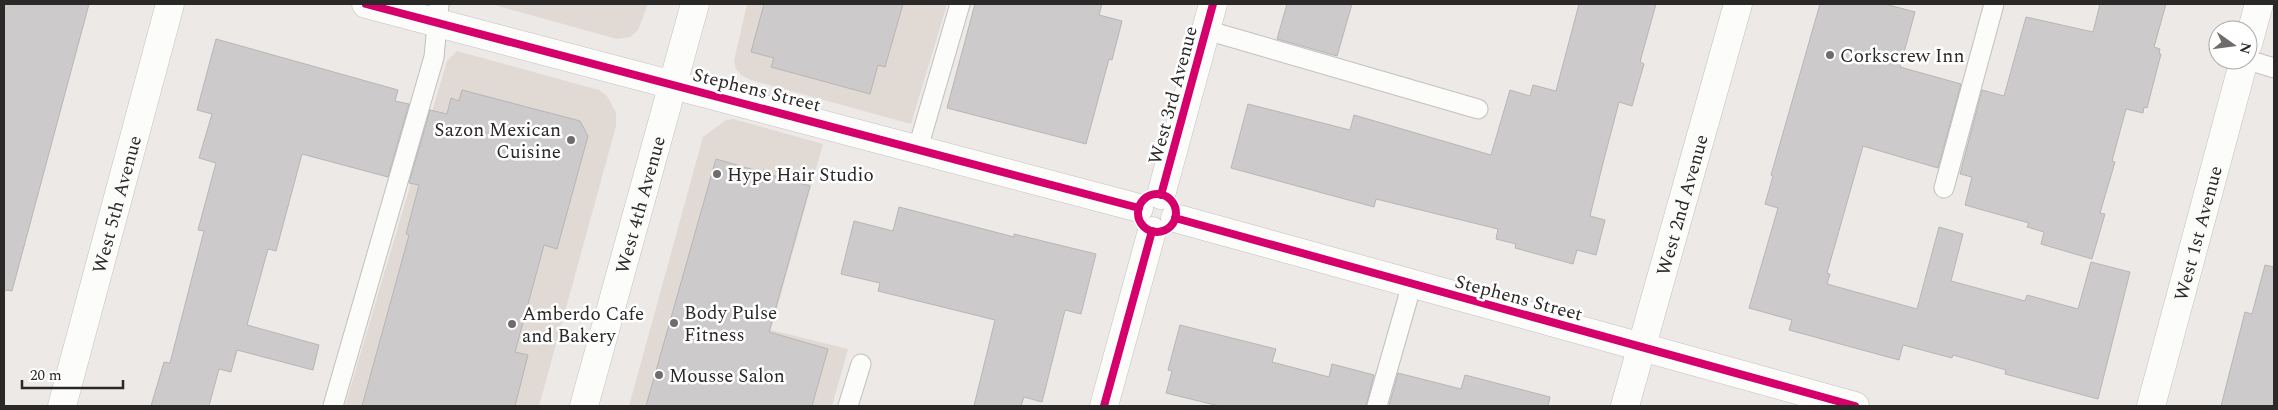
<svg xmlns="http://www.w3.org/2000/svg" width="2278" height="410" viewBox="0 0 2278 410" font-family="Spectral,serif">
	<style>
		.built { fill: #e1d9d4 }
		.building { fill: #cccaca; stroke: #b7b5b5 }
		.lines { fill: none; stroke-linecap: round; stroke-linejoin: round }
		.lane-casing { stroke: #c2c0be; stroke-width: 21 }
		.street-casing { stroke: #c2c0be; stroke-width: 29 }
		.secondary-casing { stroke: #c2c0be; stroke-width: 29 }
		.lane { stroke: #fcfcfb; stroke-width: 19 }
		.street { stroke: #fcfcfb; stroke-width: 28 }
		.secondary { stroke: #fcfcfb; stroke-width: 28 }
		.cycleway-casing { stroke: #fff; stroke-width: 11 }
		.cycleway { stroke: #d6006c; stroke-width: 8 }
		.poi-dot { fill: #6f6c6b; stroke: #fff; stroke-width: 2 }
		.labels { text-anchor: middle; stroke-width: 5; stroke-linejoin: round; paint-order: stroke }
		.poi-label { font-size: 19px; fill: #2b2928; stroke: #fff; text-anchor: start }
		.street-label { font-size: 19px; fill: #2b2928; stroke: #fff }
	</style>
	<rect width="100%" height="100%" fill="#ece9e7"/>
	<g class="built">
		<path d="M491,4H648L638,30L630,37L617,39Z"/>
		<path d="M747,4H947L911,124L751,80L741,75L736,69L734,61Z"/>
		<path d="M457,51L599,90L607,96L616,113V126L539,406H345L447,61Z"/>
		<path d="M733,119L823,144L771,330L848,349L832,406H629L703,137L726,120Z"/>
	</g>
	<g class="building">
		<path d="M4,4H89L12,291L4,290Z"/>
		<path d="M764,4H903L885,67L878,65L870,94L771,67L774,58L751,52Z"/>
		<path d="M975,4H1102L1099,15L1122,21L1112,60L1109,59L1086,144L947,108Z"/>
		<path d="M1287,4H1352L1337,56L1277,39Z"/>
		<path d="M1579,4H1656L1640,62L1644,64L1632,106L1619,102L1603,163L1590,216L1605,220L1596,255L1577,250L1573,264L1515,248L1516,244L1496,239L1498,229L1376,199L1374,207L1231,168L1248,104L1350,130L1354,115L1491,155L1510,90L1530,96L1533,85L1556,91Z"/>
		<path d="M1820,4H1885L1915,12L1900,67L1961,84L1938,168L1863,146L1827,273L1830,274L1827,284L1917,309L1939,227L1963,234L1951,281L2025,301L2027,295L2078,309L2091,262L2130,272L2098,399L2005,374L2006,370L1953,355L1952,358L1903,345L1899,360L1789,330L1792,320L1749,308L1778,208L1765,204L1773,176L1771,175Z"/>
		<path d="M2100,4H2166L2154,47L2160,49L2159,54H2161L2147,108L2144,107L2143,113L2126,109L2112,161L2115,162L2100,213L2105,214L2092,259L2041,244L2044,232L2027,227L2029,223L1965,205L1972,177L1960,174L1982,90L2004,96L2026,17L2093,32Z"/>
		<path d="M216,39L398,90L395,101L409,104L388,177L302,154L276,251L268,249L247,325L319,345L313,370L237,350L231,372L219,369L209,406H151L164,362L170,363L204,231L198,230L216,163L199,158L212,114L197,110Z"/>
		<path d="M462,90L580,121L588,136L557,249L544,245L515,352L528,355L515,406H362L409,235L406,234L419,185L409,183L430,110L447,114L451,98L459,101Z"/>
		<path d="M716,159L810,186L769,332L828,349L812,406H646Z"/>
		<path d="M899,207L1014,237V234L1096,254L1081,314L1065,310L1042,402L1024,397L1021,406H974L995,320L878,291L880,283L841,274L854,221L893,231Z"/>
		<path d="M2265,265L2274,267V406H2221L2245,312L2252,314Z"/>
		<path d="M1180,325L1276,349L1272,362L1329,377L1332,364L1374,375L1366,406H1219L1166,393L1172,371L1168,370Z"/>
		<path d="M1398,373L1461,389L1465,375L1550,397L1548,406H1389Z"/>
	</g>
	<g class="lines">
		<defs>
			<g id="lane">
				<path d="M1206,30L1478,109"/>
				<path d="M2248,60L2274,68"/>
				<path d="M918,148L960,4"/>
				<path d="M1944,188L1994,4"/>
				<path d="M333,406L434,57L439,4"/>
				<path d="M848,406L861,364"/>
				<path d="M1377,406L1412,284"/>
			</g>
			<g id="street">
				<path d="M366,4L1139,208"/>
				<path d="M2248,44L2259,4"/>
				<path d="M1161,195L1213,4"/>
				<path d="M1175,218L1855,406"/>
				<path id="s1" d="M62,406L170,4"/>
				<path d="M1104,406L1152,231"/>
				<path id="s2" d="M1625,406L1738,4"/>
				<path id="s3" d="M2151,406L2244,60"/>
			</g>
			<g id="secondary">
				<path id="s4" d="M584,406L695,4"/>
			</g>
		</defs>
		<use href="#lane" class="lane-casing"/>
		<use href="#street" class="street-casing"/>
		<use href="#secondary" class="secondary-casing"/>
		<use href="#lane" class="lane"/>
		<use href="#street" class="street"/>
		<use href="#secondary" class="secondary"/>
		<defs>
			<g id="cycleway">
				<path d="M366,4L1139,208"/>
				<circle cx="1157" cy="213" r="19"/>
				<path d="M1161,195L1213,4"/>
				<path d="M1175,218L1855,406"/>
				<path d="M1104,406L1152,231"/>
			</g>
		</defs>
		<use href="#cycleway" class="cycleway-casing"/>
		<use href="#cycleway" class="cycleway"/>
	</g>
	<g class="poi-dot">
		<circle cx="1830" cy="55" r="5"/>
		<circle cx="571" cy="140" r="5"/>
		<circle cx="717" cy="174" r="5"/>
		<circle cx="674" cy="323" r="5"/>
		<circle cx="512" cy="324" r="5"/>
		<circle cx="659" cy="375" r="5"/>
	</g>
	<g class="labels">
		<g class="poi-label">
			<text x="1840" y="62">Corkscrew Inn</text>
			<text x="561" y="136" text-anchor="end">Sazon Mexican<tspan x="561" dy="22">Cuisine</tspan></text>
			<text x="727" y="181">Hype Hair Studio</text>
			<text x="684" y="319">Body Pulse<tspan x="684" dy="22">Fitness</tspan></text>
			<text x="522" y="320">Amberdo Cafe<tspan x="522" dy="22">and Bakery</tspan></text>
			<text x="669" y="382">Mousse Salon</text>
		</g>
		<g class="street-label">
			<text transform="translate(757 89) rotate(14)" y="7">Stephens Street</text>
			<text transform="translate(1172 95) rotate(-75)" y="7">West 3rd Avenue</text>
			<text dy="7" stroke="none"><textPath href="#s1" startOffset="209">West 5th Avenue</textPath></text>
			<text dy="7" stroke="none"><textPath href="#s4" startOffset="209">West 4th Avenue</textPath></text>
			<text dy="7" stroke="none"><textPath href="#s2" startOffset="209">West 2nd Avenue</textPath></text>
			<text dy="7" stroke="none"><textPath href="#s3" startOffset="179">West 1st Avenue</textPath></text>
			<text transform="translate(1519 297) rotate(15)" y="7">Stephens Street</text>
		</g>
	</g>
	<rect width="2278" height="410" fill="none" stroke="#2b2928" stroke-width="10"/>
	<g transform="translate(2233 45) rotate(104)"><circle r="24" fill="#ffffff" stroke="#aaa9a9"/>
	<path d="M0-4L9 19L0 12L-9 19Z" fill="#6f6c6b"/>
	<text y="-8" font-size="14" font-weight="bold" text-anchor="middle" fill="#2b2928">N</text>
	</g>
	<path d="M22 380v8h101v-8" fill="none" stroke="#2b2928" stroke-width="2.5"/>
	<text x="30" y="380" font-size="15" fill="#2b2928" stroke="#ffffff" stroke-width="4" paint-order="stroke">20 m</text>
</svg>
